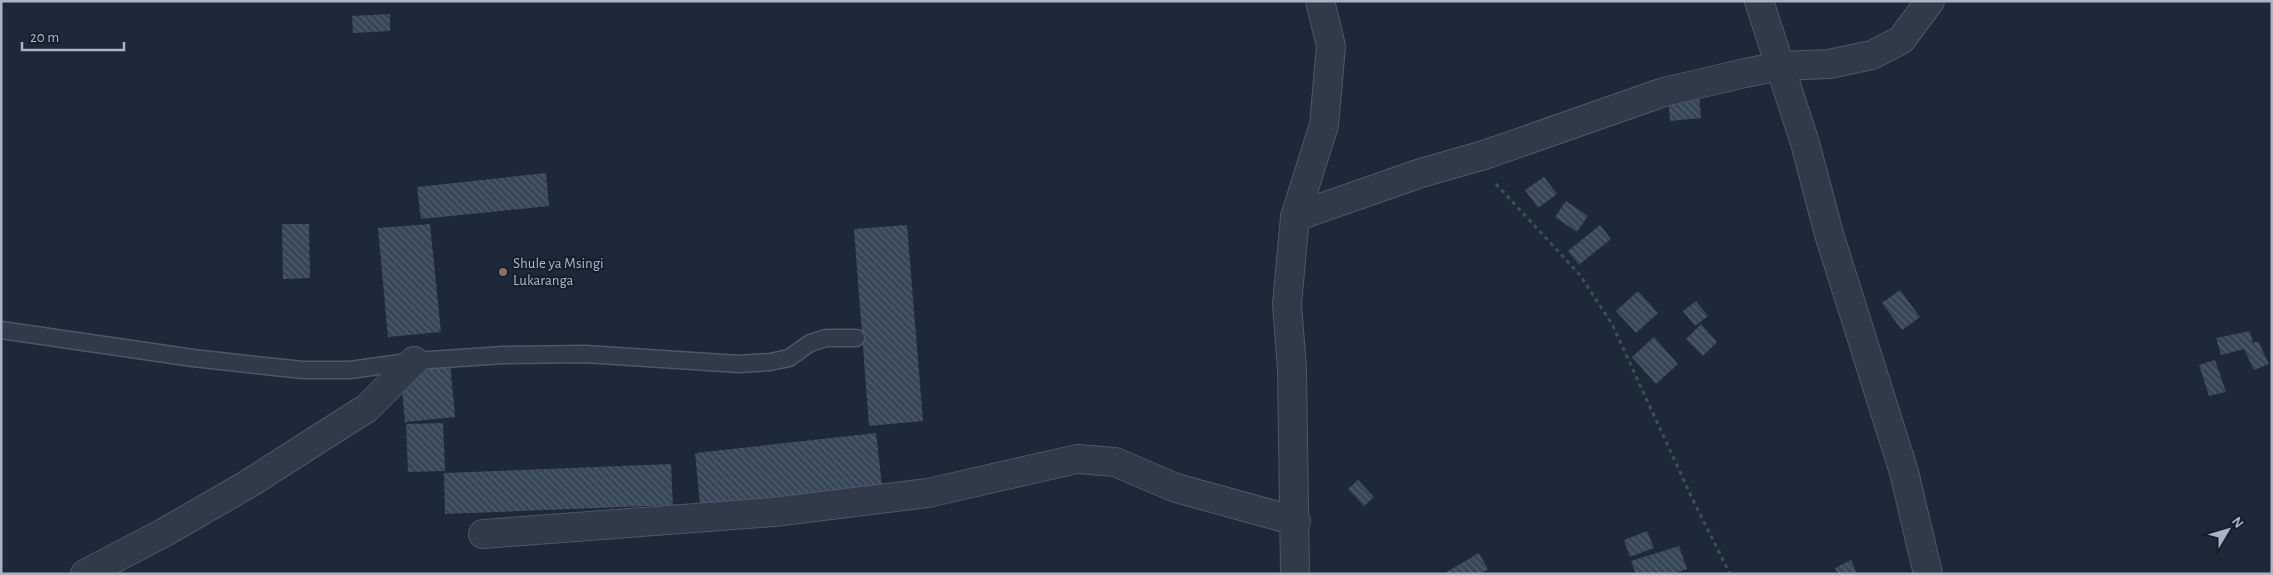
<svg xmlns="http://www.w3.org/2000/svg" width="2273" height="575" viewBox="0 0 2273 575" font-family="'Alegreya Sans',sans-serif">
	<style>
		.building { fill: url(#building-back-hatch) }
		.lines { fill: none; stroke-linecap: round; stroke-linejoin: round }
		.service-casing { stroke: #4e5766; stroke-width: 19 }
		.minor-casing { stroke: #4e5766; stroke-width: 30 }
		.path { stroke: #395153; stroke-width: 3; stroke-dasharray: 4 4; stroke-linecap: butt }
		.service { stroke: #303a48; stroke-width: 16 }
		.minor { stroke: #303a48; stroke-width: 28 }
		.education-dot { fill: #8d6e63; stroke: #161f2c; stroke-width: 2 }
		.labels { text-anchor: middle; stroke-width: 4.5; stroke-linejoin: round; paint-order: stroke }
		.poi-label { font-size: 15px; fill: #aab4c6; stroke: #161f2c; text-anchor: start }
	</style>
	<defs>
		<pattern id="building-back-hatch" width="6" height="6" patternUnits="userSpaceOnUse" patternTransform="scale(1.25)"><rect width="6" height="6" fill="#384659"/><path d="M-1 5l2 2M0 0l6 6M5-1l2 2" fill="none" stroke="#525e6f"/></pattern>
	</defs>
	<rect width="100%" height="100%" fill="#1d2838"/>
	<g class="building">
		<path d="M390,14V31L353,33L352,16Z"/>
		<path d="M1699,94L1701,118L1670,121L1668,96Z"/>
		<path d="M546,173L549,206L421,219L417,187Z"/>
		<path d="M1544,177L1557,194L1538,208L1525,190Z"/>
		<path d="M1566,201L1588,216L1577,232L1555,217Z"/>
		<path d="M282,224H309L310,278L283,279Z"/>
		<path d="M430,224L441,332L388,337L378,228Z"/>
		<path d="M907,225L923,421L869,426L854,229Z"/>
		<path d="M1600,225L1611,239L1579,265L1568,251Z"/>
		<path d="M1900,290L1920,317L1902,330L1882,303Z"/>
		<path d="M1638,291L1658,313L1636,333L1616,311Z"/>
		<path d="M1696,301L1708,316L1695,326L1683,311Z"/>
		<path d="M1701,324L1717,342L1703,356L1686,339Z"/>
		<path d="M2250,331L2253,343L2258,341L2269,364L2254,370L2244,349L2221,355L2216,338Z"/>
		<path d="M1654,337L1678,364L1656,384L1632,357Z"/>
		<path d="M2215,360L2226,392L2209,396L2199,365Z"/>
		<path d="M450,362L455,417L405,422L400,366Z"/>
		<path d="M443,423L445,471L408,472L406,424Z"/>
		<path d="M876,433L882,486L700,505L695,453Z"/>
		<path d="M671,464L673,505L445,514L444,473Z"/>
		<path d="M1358,480L1374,497L1364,506L1348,489Z"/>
		<path d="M1647,531L1654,548L1630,557L1624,540Z"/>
		<path d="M1679,546L1687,569L1673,574H1636L1631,561Z"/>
		<path d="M1479,553L1488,569L1480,574H1443Z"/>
		<path d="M1851,560L1857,574H1838L1835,568Z"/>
	</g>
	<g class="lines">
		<defs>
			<path id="service" d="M1,330L193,358L302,370H350L414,361L504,355L585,354L739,364L770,362L789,358L810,343L826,338H856"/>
			<g id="minor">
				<path d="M1759,1L1805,143L1829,234L1904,472L1928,574"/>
				<path d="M1295,217L1421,173L1484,155L1664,92L1745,73L1781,66L1829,64L1872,55L1901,40L1930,1"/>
				<path d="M483,534L774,512L928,493L1077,459L1115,462L1176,488L1296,521"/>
				<path d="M85,574L165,532L248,484L367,408L414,361"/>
				<path d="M1295,574L1292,369L1287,304L1295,217L1324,125L1331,46L1320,1"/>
			</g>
		</defs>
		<use href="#service" class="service-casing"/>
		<use href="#minor" class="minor-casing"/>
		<path class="path" d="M1496,184L1580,275L1612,324L1691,496L1730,574"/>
		<use href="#service" class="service"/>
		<use href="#minor" class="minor"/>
	</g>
	<circle class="education-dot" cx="503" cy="272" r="5"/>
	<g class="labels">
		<g class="poi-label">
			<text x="513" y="268">Shule ya Msingi<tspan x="513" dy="17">Lukaranga</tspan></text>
		</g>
	</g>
	<rect width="2273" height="575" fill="none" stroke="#aab4c6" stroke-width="5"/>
	<g transform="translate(2228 530) rotate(52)" stroke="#161f2c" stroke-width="4" paint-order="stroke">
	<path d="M0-4L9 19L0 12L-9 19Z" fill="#aab4c6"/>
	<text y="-8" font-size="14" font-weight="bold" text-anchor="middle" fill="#aab4c6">N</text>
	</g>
	<path d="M22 42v8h102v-8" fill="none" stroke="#aab4c6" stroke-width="2.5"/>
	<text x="30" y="42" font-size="15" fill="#aab4c6" stroke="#161f2c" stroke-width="4" paint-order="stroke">20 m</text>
</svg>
